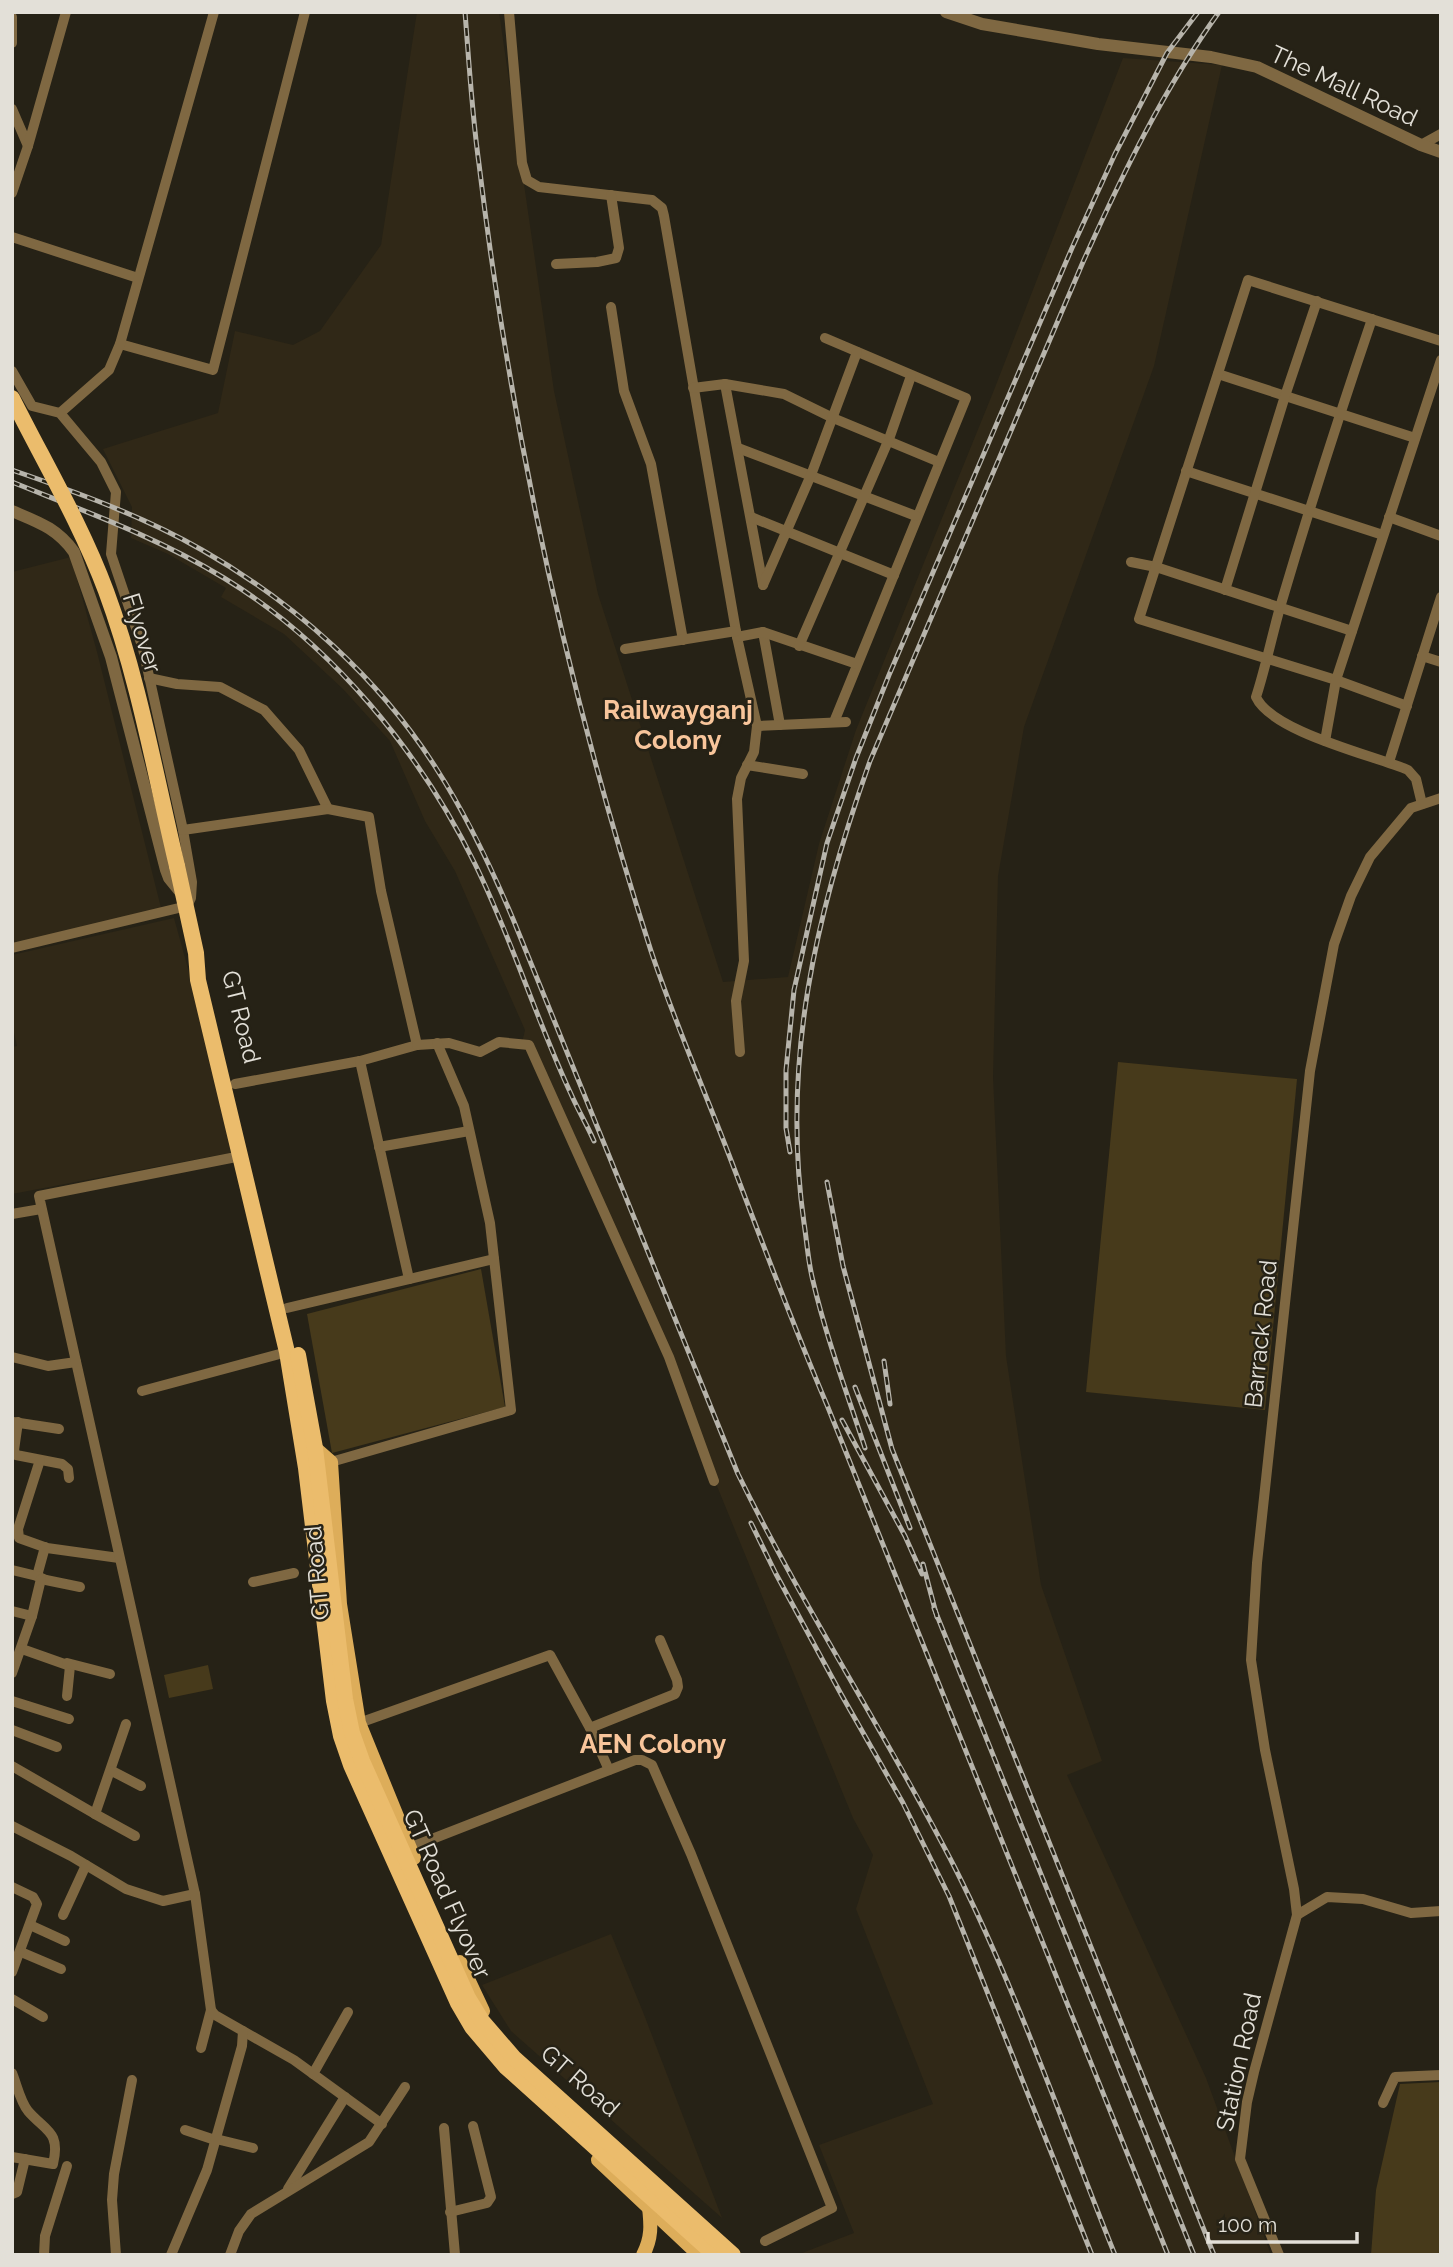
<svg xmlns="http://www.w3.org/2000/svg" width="1453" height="2267" viewBox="0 0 1453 2267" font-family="Raleway,sans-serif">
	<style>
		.built { fill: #302817 }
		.green { fill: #473a1b }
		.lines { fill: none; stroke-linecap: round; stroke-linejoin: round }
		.minor { stroke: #7f6842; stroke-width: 10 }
		.tertiary { stroke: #7f6842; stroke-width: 12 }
		.primary { stroke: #ddad5a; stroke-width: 14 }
		.trunk { stroke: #ebbc6c; stroke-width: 16 }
		.rail-casing { stroke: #b7b4ab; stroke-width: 5 }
		.rail { stroke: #262216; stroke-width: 2.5; stroke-dasharray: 8; stroke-linecap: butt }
		.trunk-bridge { stroke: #ebbc6c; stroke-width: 16 }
		.labels { text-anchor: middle; stroke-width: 5; stroke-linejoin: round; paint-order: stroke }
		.street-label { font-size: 24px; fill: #e3e0d8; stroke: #262216 }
		.neighbourhood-label { font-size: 26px; font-weight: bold; fill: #f8c59b; stroke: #262216 }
	</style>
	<rect width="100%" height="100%" fill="#262216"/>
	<g class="built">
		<path d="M417,12H499L554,391L598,594L723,982L788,977L819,844L856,730L994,390L1123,58L1222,65L1154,366L1024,727L998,876L993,1077L1006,1356L1041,1585L1102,1761L1067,1775L1206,2078L1271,2255H797L854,2233L819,2145L933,2104L856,1909L873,1855L853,1818L560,1103L522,1043L525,1030L455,871L425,821L390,741L343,689L284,634L221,597L226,588L168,554L131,538L132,507L103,449L218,413L235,331L293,345L320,331L381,245Z"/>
		<path d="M71,557L97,652L161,908L12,948V572Z"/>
		<path d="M174,918L219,1081L235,1152L12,1194V1047L17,1046L12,1024V955Z"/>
		<path d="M611,1934L643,2012L722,2218L511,2031L482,1985Z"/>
	</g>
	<g class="green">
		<path d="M1118,1062L1297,1079L1265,1410L1086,1392Z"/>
		<path d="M481,1269L505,1407L332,1453L307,1314Z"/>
		<path d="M208,1665L213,1689L169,1698L164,1675Z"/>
		<path d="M1441,2082V2255H1371L1376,2190L1400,2084Z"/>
	</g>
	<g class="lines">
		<g class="minor">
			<path d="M509,12L522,163L527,180L539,187L652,200L662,208L664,216L737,637L757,726L754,752L741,778L737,799L744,961L736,1001L740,1052"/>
			<path d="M12,17V43"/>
			<path d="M12,109L28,146"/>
			<path d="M1421,145L1441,134"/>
			<path d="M12,193L28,146L66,12"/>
			<path d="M12,237L138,278"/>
			<path d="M556,264L597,262L616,258L619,248L611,195"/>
			<path d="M611,307L624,391L651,464L683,640"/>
			<path d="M1372,319C1340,413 1309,509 1281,604C1272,635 1266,666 1256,697C1272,732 1372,755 1408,770L1416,779L1422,804"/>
			<path d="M825,338L966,398L834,722"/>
			<path d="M120,344L213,370L305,12"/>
			<path d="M12,371L32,406L60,413L101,462L116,492L111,554L143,649L183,830L192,882L191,898L187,906L12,948"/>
			<path d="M1218,374L1415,438"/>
			<path d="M725,384L763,585"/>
			<path d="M693,388L725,384L784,394L833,418L939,462"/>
			<path d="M60,413L109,370L120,344L214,12"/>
			<path d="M738,448L916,516"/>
			<path d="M1186,471L1383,535"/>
			<path d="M751,517L894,575"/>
			<path d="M1389,517L1441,536"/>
			<path d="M1131,562L1156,567L1352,631"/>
			<path d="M763,585L811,475L857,352"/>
			<path d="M1225,590L1285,396L1317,301"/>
			<path d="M763,632L780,725"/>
			<path d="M737,637L763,632L857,664"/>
			<path d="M799,646L889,439L911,376"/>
			<path d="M625,649L736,631"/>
			<path d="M1422,656L1441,662"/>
			<path d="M149,678L177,684L220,687L264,710L299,750L328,809"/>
			<path d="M1407,706L1336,680L1139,619L1248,280L1441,341"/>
			<path d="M757,726L846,722"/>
			<path d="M1325,741L1336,680L1441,360"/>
			<path d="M1389,762L1441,597"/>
			<path d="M747,765L803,774"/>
			<path d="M183,830L328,809L369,817L381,891L417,1045L360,1061L235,1084"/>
			<path d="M417,1045L449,1043L480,1052L499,1042L529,1045L669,1357L714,1481"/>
			<path d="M360,1061L409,1279"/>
			<path d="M379,1147L469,1131"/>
			<path d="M12,1214L41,1209"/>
			<path d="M287,1308L494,1259"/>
			<path d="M12,1357L48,1366L76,1362"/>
			<path d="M142,1391L287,1352"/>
			<path d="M13,1422L59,1429"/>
			<path d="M18,1422L14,1450L16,1455L62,1464L68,1469L69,1478"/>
			<path d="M40,1460L18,1529L19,1538L47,1548L119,1558"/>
			<path d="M331,1462L511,1410L490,1223L464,1106L437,1043"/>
			<path d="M45,1547L37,1576L46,1580L80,1587"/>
			<path d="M12,1570L37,1576"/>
			<path d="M253,1582L294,1573"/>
			<path d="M12,1611L32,1616L12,1673"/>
			<path d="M32,1616L41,1579"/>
			<path d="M22,1649L70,1666L67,1696"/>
			<path d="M67,1663L110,1674"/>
			<path d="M12,1701L69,1719"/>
			<path d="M359,1723L550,1655L590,1728L609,1770"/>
			<path d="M590,1728L675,1694L678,1687L677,1680L660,1640"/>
			<path d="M12,1730L57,1747"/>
			<path d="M12,1766L95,1814L126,1724"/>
			<path d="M112,1771L141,1786"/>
			<path d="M95,1814L135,1836"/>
			<path d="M12,1826L71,1856L126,1889L163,1901L195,1894"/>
			<path d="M409,1848L635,1760H642L652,1765L691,1854L832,2208L765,2241"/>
			<path d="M12,1887L33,1897L37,1904L12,1972"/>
			<path d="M63,1915L86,1865"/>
			<path d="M1297,1915L1327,1897L1363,1899L1411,1913L1441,1911"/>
			<path d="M30,1925L65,1941"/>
			<path d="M21,1952L61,1969"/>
			<path d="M12,1999L43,2017"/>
			<path d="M243,2031L294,2060L382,2124"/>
			<path d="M201,2048L211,2010"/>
			<path d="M12,2073C17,2085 20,2101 28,2111C45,2131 61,2131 53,2164L12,2157"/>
			<path d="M313,2074L348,2012"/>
			<path d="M1383,2103L1395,2077L1441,2075"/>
			<path d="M444,2128L455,2255"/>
			<path d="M185,2130L215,2140"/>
			<path d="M216,2139L253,2148"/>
			<path d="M288,2189L345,2097"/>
			<path d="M12,2194L17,2192L25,2159"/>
			<path d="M450,2212L487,2203L491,2197L473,2126"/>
			<path d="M44,2255L45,2236L67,2166"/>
			<path d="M116,2255L112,2200L114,2174L132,2080"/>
			<path d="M171,2255L207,2170L242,2046L243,2031L215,2015L211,2010L195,1894L39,1196L241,1156"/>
			<path d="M230,2255L239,2231L251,2214L369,2142L405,2087"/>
			<path d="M1279,2255L1240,2159L1247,2102L1254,2072L1297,1915L1294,1889L1265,1750L1251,1660L1257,1563L1310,1071L1334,944L1351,896L1370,857L1411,808L1441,798"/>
		</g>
		<g class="tertiary">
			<path d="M946,12L982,24L1098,44L1211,57L1257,67L1421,145L1441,152"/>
			<path d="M12,511C38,522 57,528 74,552L111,657L166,870L169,878L182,894"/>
		</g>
		<g class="primary">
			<path d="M315,1448L331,1462L340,1604L359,1723L414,1858"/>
			<path d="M460,1962L483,2011"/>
			<path d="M598,2160L699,2255"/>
			<path d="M643,2255C652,2238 651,2225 649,2207"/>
		</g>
		<g class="trunk">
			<path d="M177,866L196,953L198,980L287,1352L306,1468L334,1701L341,1736L351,1765L458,2003L472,2027L506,2067L715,2255"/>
			<path d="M298,1355L315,1448L345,1699L352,1733L362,1761L468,1998L482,2021L514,2058L733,2255"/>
		</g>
		<defs>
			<g id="rail">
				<path d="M465,12C469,63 472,114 479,164C511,431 569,696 651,951C674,1020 703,1087 729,1155C761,1239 792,1323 827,1405L1168,2255"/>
				<path d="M12,470C76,492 143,516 202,550C295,603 379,678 436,768C467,816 491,867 513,919L738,1474C804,1609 887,1735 955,1868C1018,1993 1063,2126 1115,2255"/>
				<path d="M12,482C84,511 157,537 224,578C332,644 420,752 475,864C512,939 536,1019 571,1094C578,1110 587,1125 594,1141"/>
				<path d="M790,1152L786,1128V1070L794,990L827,843L856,758L889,675L1072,248L1115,154L1167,53L1198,12"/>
				<path d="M827,1182L843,1266L892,1449L1214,2255"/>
				<path d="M884,1361L890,1404"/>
				<path d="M855,1387L910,1528"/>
				<path d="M842,1420L905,1536L922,1574"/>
				<path d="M865,1448C847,1393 826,1337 813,1281C808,1262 807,1242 804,1223C781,1061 816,913 870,761L1083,262C1122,175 1163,90 1219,12"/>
				<path d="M751,1523L776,1574L841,1694L903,1803L949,1896L1092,2255"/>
				<path d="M923,1564L937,1617"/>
				<path d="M934,1608L1194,2255"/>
			</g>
		</defs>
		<use href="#rail" class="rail-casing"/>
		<use href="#rail" class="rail"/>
		<path class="trunk-bridge" d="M12,398C44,462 81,524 106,591C139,680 155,774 177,866"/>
	</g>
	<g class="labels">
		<g class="street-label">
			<text transform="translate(1344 86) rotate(25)" y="8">The Mall Road</text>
			<text transform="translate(142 633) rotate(73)" y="8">Flyover</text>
			<text transform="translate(241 1017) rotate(76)" y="8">GT Road</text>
			<text transform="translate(1261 1334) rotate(-84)" y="8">Barrack Road</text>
			<text transform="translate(317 1573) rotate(-95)" y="8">GT Road</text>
			<text transform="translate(447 1894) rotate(66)" y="8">GT Road Flyover</text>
			<text transform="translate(1239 2062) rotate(-78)" y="8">Station Road</text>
			<text transform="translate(580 2081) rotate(41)" y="8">GT Road</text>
		</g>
		<g class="neighbourhood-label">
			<text x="678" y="719">Railwayganj<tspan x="678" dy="30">Colony</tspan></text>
			<text x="653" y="1753">AEN Colony</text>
		</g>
	</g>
	<rect width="1453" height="2267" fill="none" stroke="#e3e0d8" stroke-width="28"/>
	<path d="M1208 2232v10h149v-10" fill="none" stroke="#e3e0d8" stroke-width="3.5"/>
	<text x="1218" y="2232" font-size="21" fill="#e3e0d8" stroke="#262216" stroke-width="5" paint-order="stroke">100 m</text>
</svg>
